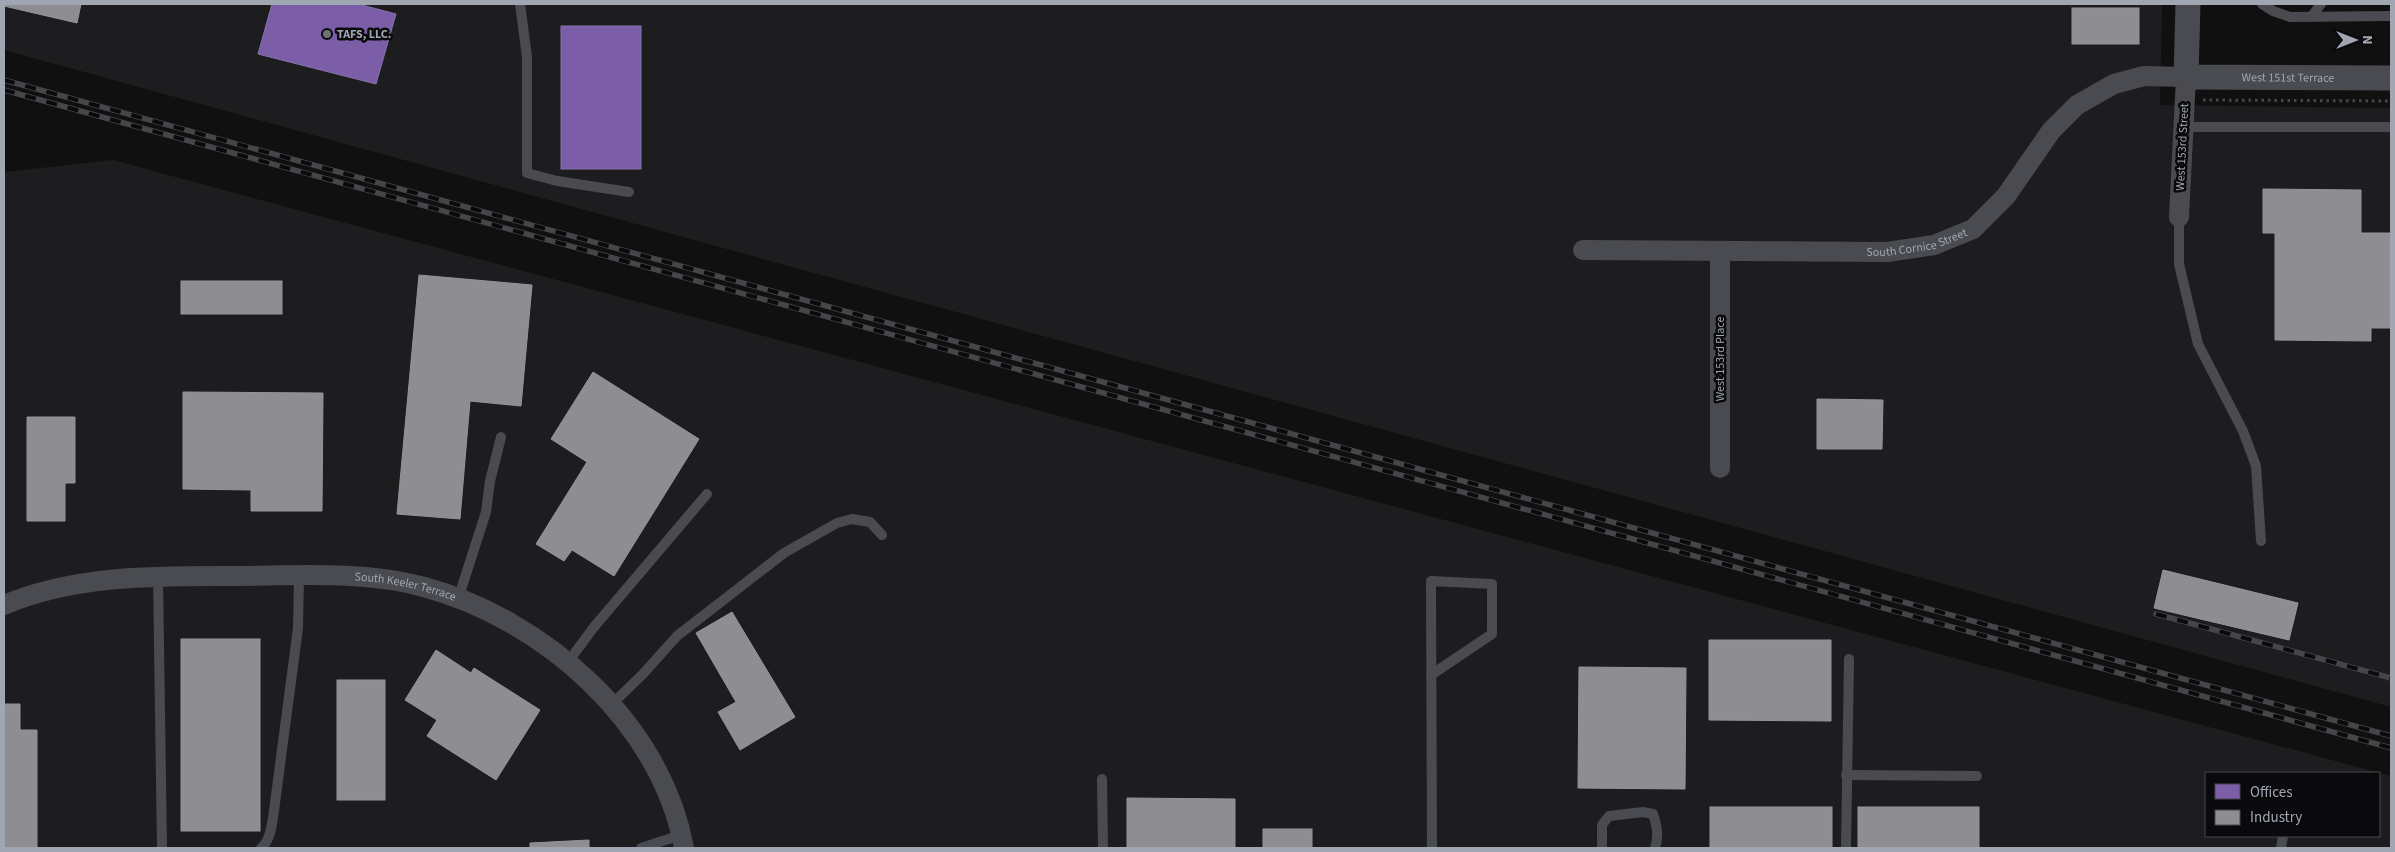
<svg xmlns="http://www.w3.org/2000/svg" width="2395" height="852" viewBox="0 0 2395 852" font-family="'Source Sans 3',sans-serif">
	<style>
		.built { fill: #1d1d1f; fill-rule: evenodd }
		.offices { fill: #7b5ea7; stroke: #8674aa }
		.industry { fill: #8d8d92; stroke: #93949c }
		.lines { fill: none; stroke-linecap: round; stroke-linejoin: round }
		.path { stroke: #46474b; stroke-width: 3; stroke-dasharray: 2.5 4; stroke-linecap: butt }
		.service { stroke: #4a4b50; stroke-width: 10 }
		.minor { stroke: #4a4b50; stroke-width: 20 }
		.tertiary { stroke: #4a4b50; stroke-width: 25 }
		.rail-casing { stroke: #454649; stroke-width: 5.5 }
		.rail { stroke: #0a0a0c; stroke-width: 4; stroke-dasharray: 11; stroke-linecap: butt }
		.poi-dot { fill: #6e7279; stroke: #0a0a0c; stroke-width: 2 }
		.labels { text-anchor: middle; stroke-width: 5; stroke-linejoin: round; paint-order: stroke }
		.poi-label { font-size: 12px; font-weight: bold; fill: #a0a6b2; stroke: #0a0a0c; text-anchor: start }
		.street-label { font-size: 12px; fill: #a0a6b2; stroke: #0a0a0c }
	</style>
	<rect width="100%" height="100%" fill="#101010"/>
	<g class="built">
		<path d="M4,4H2162L2160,105L2391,108V707L4,50Z"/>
		<path d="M113,160L2391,776V848H4V172ZM2206,773H2379V836H2206Z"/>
	</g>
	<g class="offices">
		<path d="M272,4H358L396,14L376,84L258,54Z"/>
		<rect x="561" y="26" width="80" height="143"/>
	</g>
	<g class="industry">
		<path d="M4,4H81L77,23L4,6Z"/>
		<rect x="2072" y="8" width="67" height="36"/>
		<path d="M2263,189L2361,190V233H2391V328H2371V341L2275,340V233H2263Z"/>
		<path d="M419,275L532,285L521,406L470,401L460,519L397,514Z"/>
		<rect x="181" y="281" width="101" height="33"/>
		<path d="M593,372L699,439L614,576L572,550L564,561L536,544L587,462L551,439Z"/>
		<path d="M183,392L323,393L322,511H251V490L183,489Z"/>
		<path d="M1817,399L1883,400L1882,449H1817Z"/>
		<path d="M27,417H75V483H65V521H27Z"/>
		<path d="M2163,570L2298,603L2289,640L2154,608Z"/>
		<path d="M732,612L795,717L740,750L718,712L736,702L696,633Z"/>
		<rect x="181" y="639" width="79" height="192"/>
		<path d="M1709,640H1831V721L1709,720Z"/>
		<path d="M436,650L471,673L474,668L540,710L496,780L427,736L437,720L405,700Z"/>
		<path d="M1579,667L1686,668L1685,789L1578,788Z"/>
		<rect x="337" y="680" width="48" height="120"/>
		<path d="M4,704H20V730H37V848H4Z"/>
		<path d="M1127,798L1235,799V848H1127Z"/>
		<rect x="1710" y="807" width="122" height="41"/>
		<rect x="1858" y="807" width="121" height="41"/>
		<rect x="1263" y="829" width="49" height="19"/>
		<path d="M589,840V848H530V843Z"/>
	</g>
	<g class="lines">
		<path class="path" d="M2203,100L2391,101"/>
		<g class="service">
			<path d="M520,4L527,57V173L557,181L629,192"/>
			<path d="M2262,4L2273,11L2290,17L2391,16"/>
			<path d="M2311,17L2321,4"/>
			<path d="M2183,127H2391"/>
			<path d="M2179,217V264L2198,344L2243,431L2256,466L2261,541"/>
			<path d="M158,576L162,848"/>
			<path d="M458,599L486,512L490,481L501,437"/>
			<path d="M568,662L594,627L707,494"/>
			<path d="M1431,675L1492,634V584L1431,581L1432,848"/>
			<path d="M611,705L643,674L677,636L784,553L837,523L852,519L870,522L882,535"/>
			<path d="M1846,775L1977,776"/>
			<path d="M1102,779L1103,848"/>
			<path d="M261,848C272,840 273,816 275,803L298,628L299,576"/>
			<path d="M641,848L681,835"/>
			<path d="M1602,848V825L1609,816L1643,812L1653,814C1657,826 1659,836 1655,848"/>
			<path d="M1846,848L1849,659"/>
			<path d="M2281,848L2283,836"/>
		</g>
		<g class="minor">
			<path id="s1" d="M1583,250L1887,252L1934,245L1973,229L2006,196L2051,131L2077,105L2114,84L2144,76L2186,77L2179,217"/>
			<path d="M1720,251V468"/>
			<path id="s2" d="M4,605C75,575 153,576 229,576C292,576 362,570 424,587C543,619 661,722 684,848"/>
		</g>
		<path class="tertiary" id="s3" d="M2188,4L2186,77L2391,78"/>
		<defs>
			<g id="rail">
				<path d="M4,80L2391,736"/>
				<path d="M4,90L2391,748"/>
				<path d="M2156,614L2391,678"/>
			</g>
		</defs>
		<use href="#rail" class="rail-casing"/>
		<use href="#rail" class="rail"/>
	</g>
	<circle class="poi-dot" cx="327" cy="34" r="5"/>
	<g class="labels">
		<g class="poi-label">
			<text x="337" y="38">TAFS, LLC.</text>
		</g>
		<g class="street-label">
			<text dy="4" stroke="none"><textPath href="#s3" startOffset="175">West 151st Terrace</textPath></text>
			<text transform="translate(2182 147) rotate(-87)" y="4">West 153rd Street</text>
			<text dy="4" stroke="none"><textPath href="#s1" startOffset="335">South Cornice Street</textPath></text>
			<text transform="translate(1720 359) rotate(-90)" y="4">West 153rd Place</text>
			<text dy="4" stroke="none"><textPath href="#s2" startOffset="406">South Keeler Terrace</textPath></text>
		</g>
	</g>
	<rect width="2395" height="852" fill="none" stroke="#a0a6b2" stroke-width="10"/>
	<rect x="2205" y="772" width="175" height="65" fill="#0a0a0c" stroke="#46484e"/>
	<rect x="2215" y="784" width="25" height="15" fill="#7b5ea7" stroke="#46484e"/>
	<text x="2250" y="797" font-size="15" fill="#a0a6b2">Offices</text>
	<rect x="2215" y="810" width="25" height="15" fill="#8d8d92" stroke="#46484e"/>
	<text x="2250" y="822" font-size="15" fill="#a0a6b2">Industry</text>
	<g transform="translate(2355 40) rotate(90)" stroke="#0a0a0c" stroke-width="4" paint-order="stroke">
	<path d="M0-4L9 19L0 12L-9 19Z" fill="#a0a6b2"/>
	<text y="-8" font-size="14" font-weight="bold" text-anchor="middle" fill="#a0a6b2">N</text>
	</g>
</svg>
